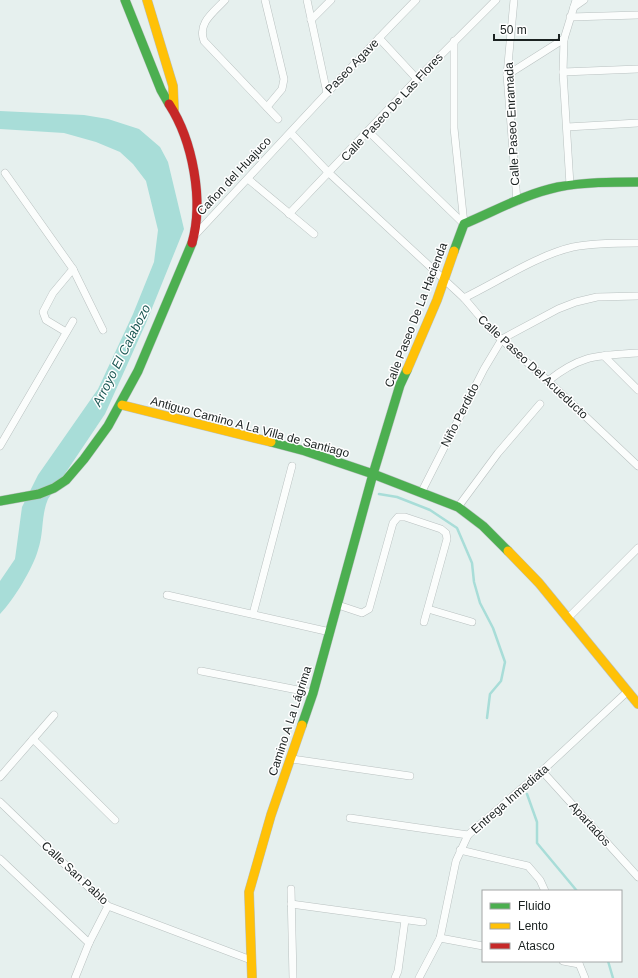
<svg xmlns="http://www.w3.org/2000/svg" width="638" height="978" viewBox="0 0 638 978" font-family="Arial,sans-serif">
	<style>
		.water { fill: #a8ddd8 }
		.lines { fill: none; stroke-linecap: round; stroke-linejoin: round }
		.stream { stroke: #a8ddd8; stroke-width: 2.5 }
		.street-casing { stroke: #b9c1c0; stroke-width: 8 }
		.fast-casing { stroke: #b9c1c0; stroke-width: 10 }
		.slow-casing { stroke: #b9c1c0; stroke-width: 10 }
		.jam-casing { stroke: #b9c1c0; stroke-width: 10 }
		.street { stroke: #fbfdfc; stroke-width: 7 }
		.fast { stroke: #4caf50; stroke-width: 9 }
		.slow { stroke: #ffc107; stroke-width: 9 }
		.jam { stroke: #c62828; stroke-width: 9 }
		.labels { text-anchor: middle; stroke-width: 3; stroke-linejoin: round; paint-order: stroke }
		.street-label { font-size: 12px; fill: #1a2120; stroke: #fff }
		.water-label { font-size: 13px; font-style: italic; fill: #1c5854; stroke: #fff }
	</style>
	<rect width="100%" height="100%" fill="#e6f0ee"/>
	<path class="water" d="M0,111L84,115L108,119L139,129L160,147L168,162L184,229L146,323L105,414L48,499C41,515 44,533 38,550C33,568 13,601 0,614V581L15,559L22,507L38,475L98,389L133,314L154,262L158,230L146,181L133,164L120,152L96,142L64,133L0,129Z"/>
	<g class="lines">
		<g class="stream">
			<path d="M379,494L397,497L430,510L457,528L472,563L474,582L480,603L493,628L505,662L501,681L490,694L487,718"/>
			<path d="M527,794L537,822V843L577,891"/>
			<path d="M608,961L613,978"/>
		</g>
		<defs>
			<g id="street">
				<path d="M225,0C214,12 197,23 204,41L278,119"/>
				<path d="M265,0L284,79L282,89L267,107"/>
				<path d="M307,0L327,93"/>
				<path d="M514,0L507,75L517,201"/>
				<path d="M574,7L584,0"/>
				<path d="M570,17L638,15"/>
				<path d="M311,20L331,0"/>
				<path d="M379,38L417,79"/>
				<path d="M454,41V128L464,224"/>
				<path d="M563,72L638,69"/>
				<path d="M507,75L564,39"/>
				<path d="M567,127L638,123"/>
				<path d="M369,132L464,224"/>
				<path d="M291,133L329,173L464,298L492,331L548,381L638,466"/>
				<path d="M5,173L73,269L103,330"/>
				<path d="M248,179L314,234"/>
				<path d="M570,185L563,72L564,39L576,0"/>
				<path d="M289,214L417,79L496,0"/>
				<path d="M195,235C268,157 340,77 416,0"/>
				<path d="M464,298C497,282 538,255 573,247C595,243 616,243 638,243"/>
				<path d="M66,332L46,320L43,312L53,293L73,269"/>
				<path d="M604,356L638,390"/>
				<path d="M548,381C582,354 597,356 638,353"/>
				<path d="M0,446L73,321"/>
				<path d="M421,493L484,369L502,339L558,309L576,302L597,297L638,296"/>
				<path d="M458,507L498,453L540,404"/>
				<path d="M167,595L330,632"/>
				<path d="M338,605L362,613L369,609L393,523L398,517H405L441,529L446,533L447,539L424,622"/>
				<path d="M428,609L472,622"/>
				<path d="M253,614L292,466"/>
				<path d="M568,618L638,548"/>
				<path d="M201,671L313,693"/>
				<path d="M33,739L115,820"/>
				<path d="M292,759L410,776"/>
				<path d="M542,771L638,877"/>
				<path d="M0,777L54,715"/>
				<path d="M0,802L108,906L251,960"/>
				<path d="M350,818L468,835"/>
				<path d="M460,850L528,866L540,880L545,891"/>
				<path d="M0,859L89,943"/>
				<path d="M291,889L293,978"/>
				<path d="M291,904L423,922"/>
				<path d="M440,938L483,946"/>
				<path d="M563,961L579,964"/>
				<path d="M578,961L585,978"/>
				<path d="M75,978L89,943L108,906"/>
				<path d="M395,978L398,971L405,920"/>
				<path d="M419,978L440,938L456,861L468,835L542,771L628,691"/>
			</g>
			<g id="fast">
				<path d="M125,0L161,90L169,104"/>
				<path d="M454,251L464,224C495,211 525,194 558,187C585,182 611,182 638,182"/>
				<path d="M271,442L305,451L373,474L458,507L483,526L508,551"/>
				<path d="M0,501L39,494L54,488L66,480L84,459L108,426L138,371L192,243"/>
				<path d="M302,725L313,693L373,474L400,385L407,370"/>
			</g>
			<g id="slow">
				<path d="M147,0L173,86L174,110"/>
				<path d="M407,370L437,300L454,251"/>
				<path d="M122,405L271,442"/>
				<path d="M508,551L539,583L638,704"/>
				<path d="M252,978L249,892L271,815L302,725"/>
			</g>
			<path id="jam" d="M169,104C193,141 204,201 192,243"/>
		</defs>
		<use href="#street" class="street-casing"/>
		<use href="#fast" class="fast-casing"/>
		<use href="#slow" class="slow-casing"/>
		<use href="#jam" class="jam-casing"/>
		<use href="#street" class="street"/>
		<use href="#fast" class="fast"/>
		<use href="#slow" class="slow"/>
		<use href="#jam" class="jam"/>
	</g>
	<g class="labels">
		<g class="street-label">
			<text transform="translate(352 66) rotate(-46)" y="4">Paseo Agave</text>
			<text transform="translate(392 107) rotate(-47)" y="4">Calle Paseo De Las Flores</text>
			<text transform="translate(512 124) rotate(-93)" y="4">Calle Paseo Enramada</text>
			<text transform="translate(234 176) rotate(-47)" y="4">Cañon del Huajuco</text>
			<text transform="translate(416 315) rotate(-69)" y="4">Calle Paseo De La Hacienda</text>
			<text transform="translate(533 367) rotate(43)" y="4">Calle Paseo Del Acueducto</text>
			<text transform="translate(460 415) rotate(-63)" y="4">Niño Perdido</text>
			<text transform="translate(250 427) rotate(15)" y="4">Antiguo Camino A La Villa de Santiago</text>
			<text transform="translate(290 721) rotate(-72)" y="4">Camino A La Lágrima</text>
			<text transform="translate(510 799) rotate(-41)" y="4">Entrega Inmediata</text>
			<text transform="translate(590 824) rotate(48)" y="4">Apartados</text>
			<text transform="translate(75 873) rotate(43)" y="4">Calle San Pablo</text>
		</g>
		<g class="water-label">
			<text transform="translate(121 355) rotate(-63)" y="5">Arroyo El Calabozo</text>
		</g>
	</g>
	<rect x="482" y="890" width="140" height="72" fill="#ffffff" stroke="#a3a6a6"/>
	<rect x="490" y="903" width="20" height="6" fill="#4caf50" stroke="#a3a6a6"/>
	<text x="518" y="910" font-size="12" fill="#1a2120">Fluido</text>
	<rect x="490" y="923" width="20" height="6" fill="#ffc107" stroke="#a3a6a6"/>
	<text x="518" y="930" font-size="12" fill="#1a2120">Lento</text>
	<rect x="490" y="943" width="20" height="6" fill="#c62828" stroke="#a3a6a6"/>
	<text x="518" y="950" font-size="12" fill="#1a2120">Atasco</text>
	<path d="M494 34v6h65v-6" fill="none" stroke="#1a2120" stroke-width="2"/>
	<text x="500" y="34" font-size="12" fill="#1a2120" stroke="#ffffff" stroke-width="3" paint-order="stroke">50 m</text>
</svg>
